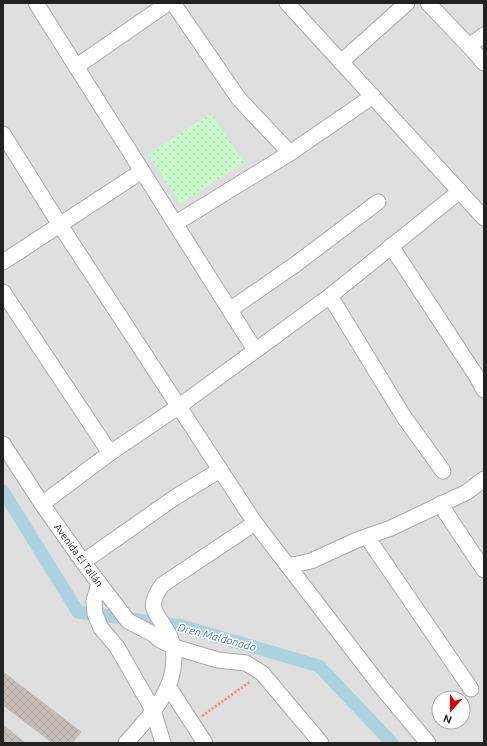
<svg xmlns="http://www.w3.org/2000/svg" width="487" height="746" viewBox="0 0 487 746" font-family="Ubuntu,sans-serif">
	<style>
		.residential { fill: #e0dfdf; fill-rule: evenodd }
		.park { fill: url(#park-dots) }
		.lines { fill: none; stroke-linecap: round; stroke-linejoin: round }
		.canal { stroke: #aad3df; stroke-width: 13 }
		.building { fill: url(#building-cross-hatch); stroke: #c4b6ab }
		.minor-casing { stroke: #a9a9a9; stroke-width: 17 }
		.path { stroke: #fa8072; stroke-width: 2.5; stroke-dasharray: 2 2; stroke-linecap: butt }
		.minor { stroke: #fff; stroke-width: 15 }
		.labels { text-anchor: middle; stroke-width: 3; stroke-linejoin: round; paint-order: stroke }
		.street-label { font-size: 10px; fill: #222; stroke: #fff }
		.water-label { font-size: 11px; font-style: italic; fill: #4a7aab; stroke: #fff }
	</style>
	<defs>
		<pattern id="park-dots" width="8" height="8" patternUnits="userSpaceOnUse"><rect width="8" height="8" fill="#c8facc"/><path d="M2 2h.1M6 6h.1" fill="none" stroke="#acd6af" stroke-width="1.8" stroke-linecap="round"/></pattern>
		<pattern id="building-cross-hatch" width="8" height="8" patternUnits="userSpaceOnUse"><rect width="8" height="8" fill="#c7bfb8"/><path d="M0 0l8 8M0 8l8-8" fill="none" stroke="#aba49e"/></pattern>
	</defs>
	<rect width="100%" height="100%" fill="#f2efe9"/>
	<path class="residential" d="M3,3H484V743H3ZM439,698H463V722H439Z"/>
	<path class="park" d="M211,113L244,162L181,204L148,155Z"/>
	<g class="lines">
		<path class="canal" d="M3,491L78,612L182,626L319,666L392,743"/>
	</g>
	<g class="building">
		<path d="M3,672L81,732L72,743H53L3,705Z"/>
		<path d="M3,725L25,743H3Z"/>
	</g>
	<g class="lines">
		<defs>
			<g id="minor">
				<path d="M36,3L255,350"/>
				<path d="M173,3L239,99L290,153"/>
				<path d="M287,3L484,218"/>
				<path d="M428,3L469,46L484,63"/>
				<path d="M469,46L484,35"/>
				<path d="M341,62L407,3"/>
				<path d="M77,66L168,3"/>
				<path d="M3,134L60,225L255,523L382,688L428,743"/>
				<path d="M176,223L290,153L373,96"/>
				<path d="M391,246L477,377L484,390"/>
				<path d="M3,262L142,171"/>
				<path d="M3,292L110,453"/>
				<path d="M330,296L404,417L443,471"/>
				<path d="M231,309L296,264L378,202"/>
				<path d="M3,444L42,504L83,562L128,621L153,634L160,640L174,647L218,660L246,663L262,673L321,743"/>
				<path d="M42,504L110,453L178,407L330,296L460,191"/>
				<path d="M440,504L484,570"/>
				<path d="M367,537L471,689"/>
				<path d="M83,562L174,498L220,470"/>
				<path d="M288,566L311,561L357,540L391,528L467,492L484,479"/>
				<path d="M99,583L94,601L95,614L101,628L117,647L153,710L163,743"/>
				<path d="M168,686L205,743"/>
				<path d="M126,743C144,722 169,698 173,669C175,657 174,641 167,631C155,610 146,608 162,585L255,523"/>
			</g>
		</defs>
		<use href="#minor" class="minor-casing"/>
		<path class="path" d="M202,716L251,681"/>
		<use href="#minor" class="minor"/>
	</g>
	<g class="labels">
		<g class="street-label">
			<text transform="translate(79 555) rotate(54)" y="4">Avenida El Tallán</text>
		</g>
		<g class="water-label">
			<text transform="translate(217 637) rotate(15)" y="4">Dren Maldonado</text>
		</g>
	</g>
	<rect width="487" height="746" fill="none" stroke="#222222" stroke-width="8"/>
	<g transform="translate(451 710) rotate(201)"><circle r="19" fill="#ffffff" stroke="#a7a7a7"/>
	<path d="M0-3L7 15L0 10L-7 15Z" fill="#d40000"/>
	<text y="-6" font-size="11" font-weight="bold" text-anchor="middle" fill="#222222">N</text>
	</g>
</svg>
